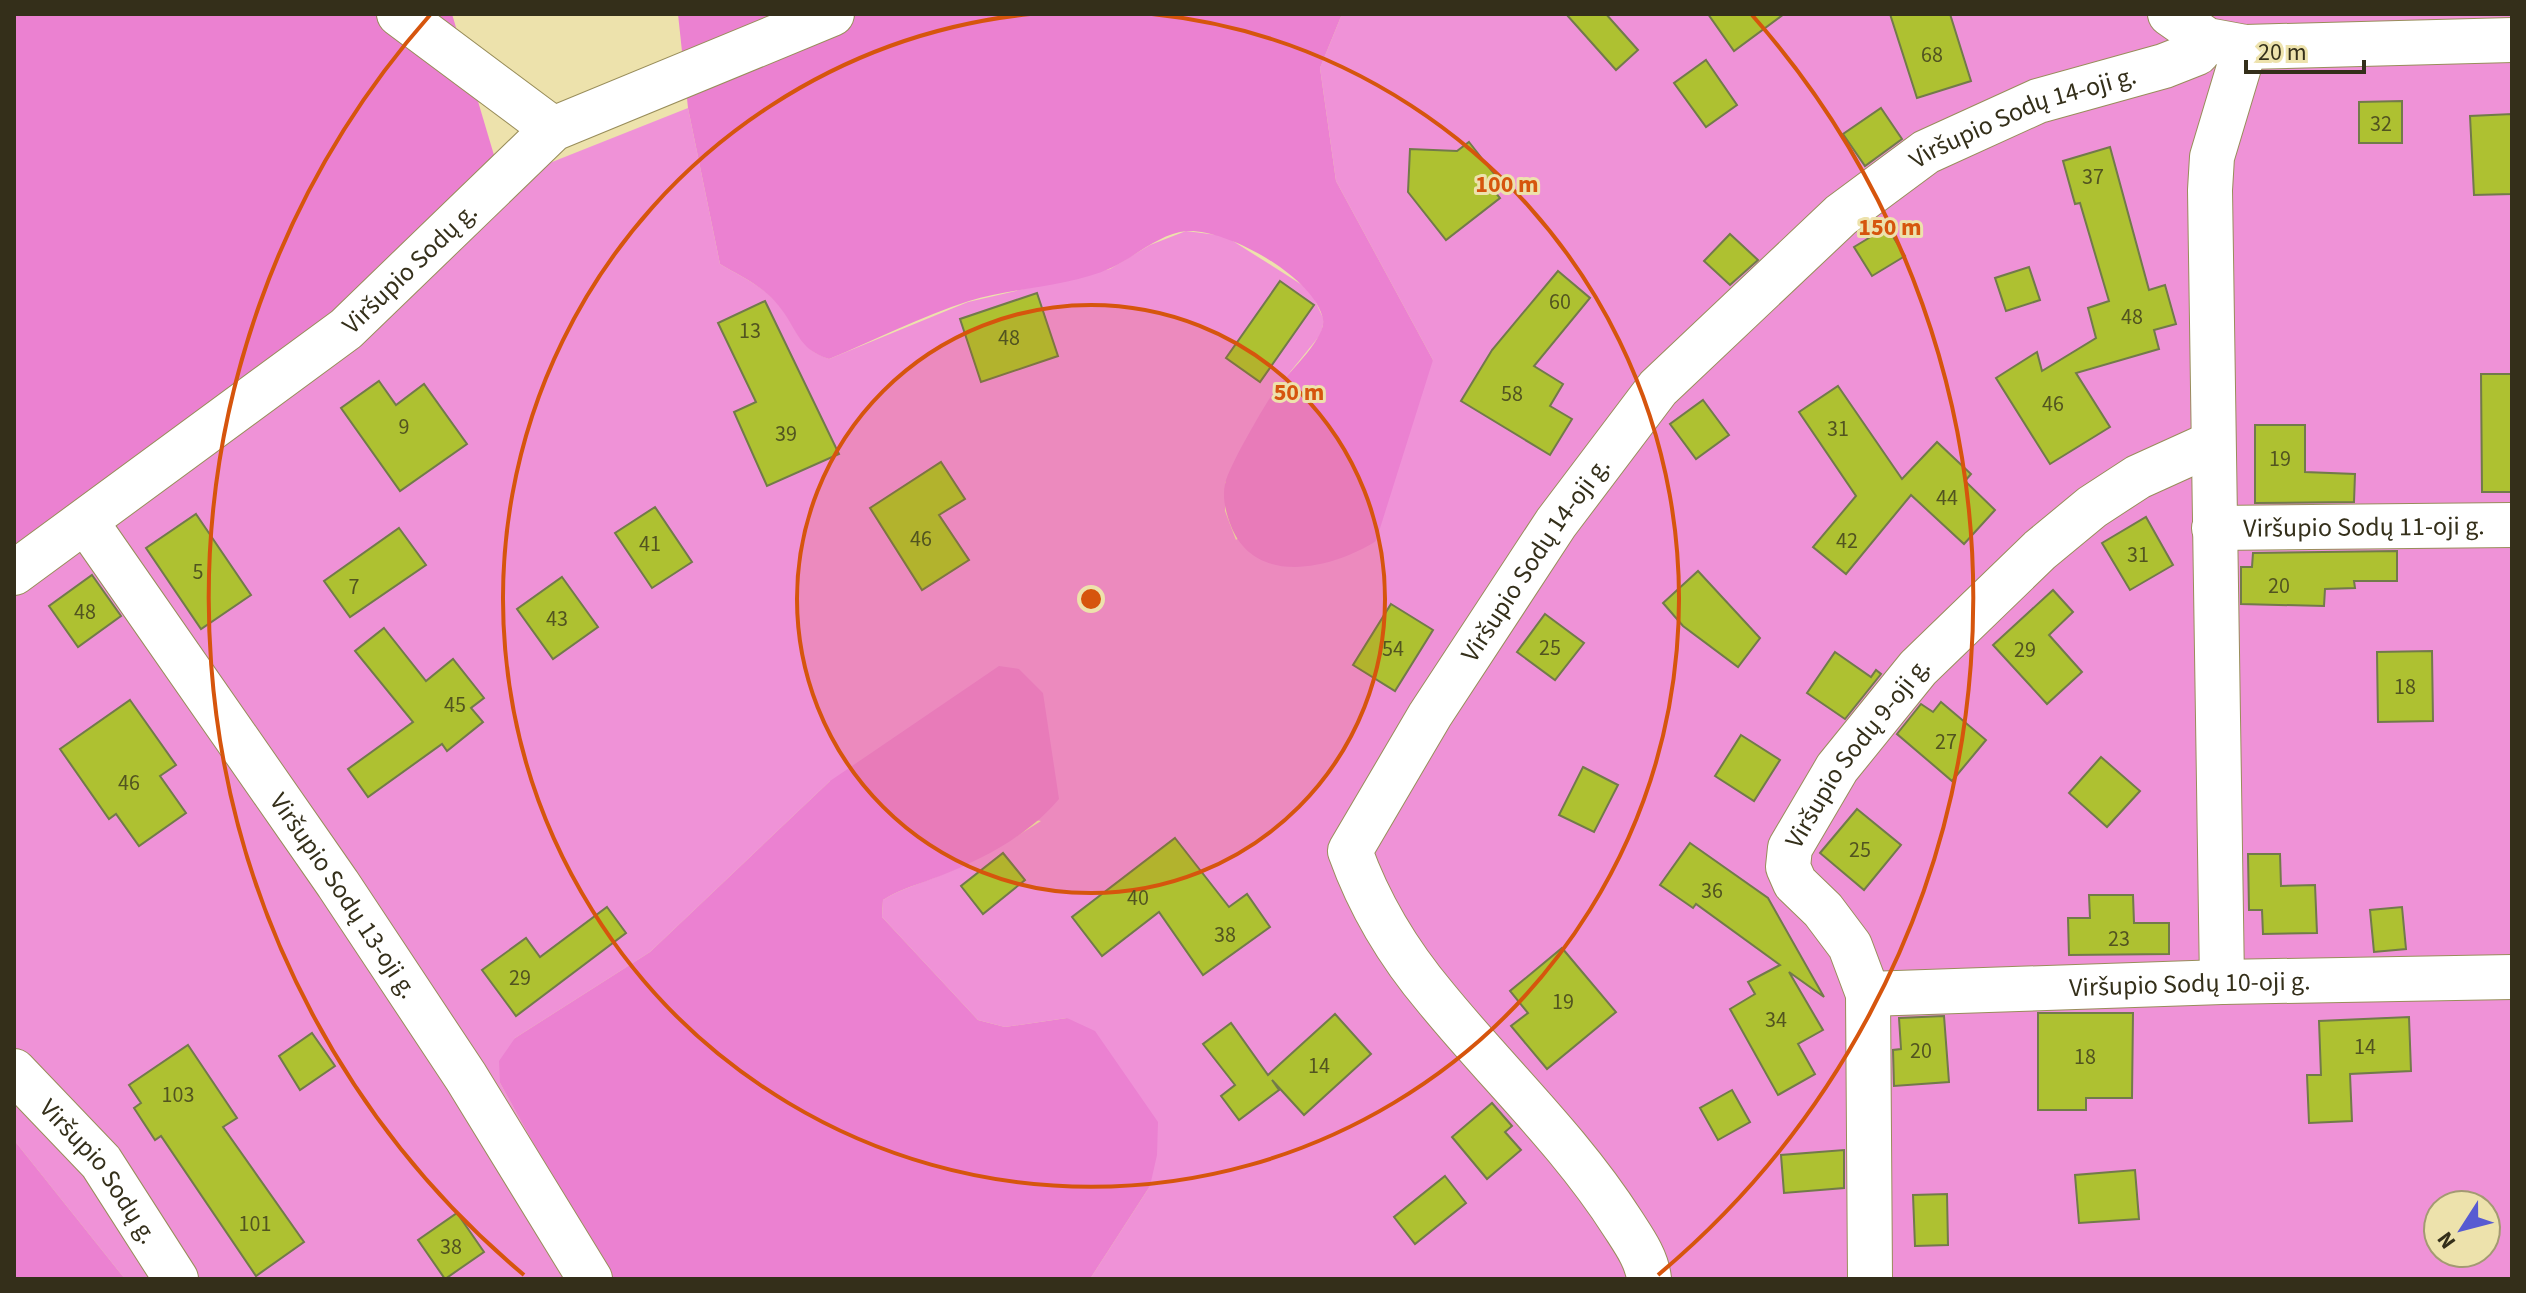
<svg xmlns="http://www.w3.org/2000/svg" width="2526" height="1293" viewBox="0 0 2526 1293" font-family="'Source Sans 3',sans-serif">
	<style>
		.green { fill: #ef92d7; fill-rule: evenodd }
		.forest { fill: #eb81d1 }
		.building { fill: #aec131; stroke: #727a4a; stroke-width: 2 }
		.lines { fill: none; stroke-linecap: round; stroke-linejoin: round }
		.minor-casing { stroke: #988d5a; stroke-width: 46 }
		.minor { stroke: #fff; stroke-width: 44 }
		.ring { fill: none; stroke: #d6550d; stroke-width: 4 }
		.labels { text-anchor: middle; stroke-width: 6; stroke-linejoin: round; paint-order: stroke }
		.number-label { font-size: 22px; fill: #525420 }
		.street-label { font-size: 26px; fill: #342f1a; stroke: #ede2ac }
		.centre { fill: #d6550d; stroke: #ede2ac; stroke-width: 4 }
		.ring-label { font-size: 24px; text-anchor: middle; font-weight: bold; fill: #d6550d; stroke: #ede2ac; stroke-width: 6; stroke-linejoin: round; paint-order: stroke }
	</style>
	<rect width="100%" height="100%" fill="#ede2ac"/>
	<path class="green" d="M1342,14H2512V1279H1090L1150,1186L1067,1018L1005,1027L978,1020L882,917L883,900C902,888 920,884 941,875C976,861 1010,841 1041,821L830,781L650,952L515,1038L500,1083L608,1279H125L14,1140V545L304,336L502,182L688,108L720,264C740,276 763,286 778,304C798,328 797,348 829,359L968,302L1110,269L1150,245L1186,231L1225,236L1310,290L1324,320L1321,334L1273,393L1225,483V511L1236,540L1433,360L1336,181L1320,68ZM2438,1205H2486V1253H2438Z"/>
	<g class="forest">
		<path d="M14,14H452L502,182L304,336L14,545Z"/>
		<path d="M678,14H1342L1320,68L1336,181L1433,360L1376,541C1332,569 1255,587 1231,526C1226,513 1222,498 1225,484C1229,466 1262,410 1273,393C1285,375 1327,339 1323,319C1314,277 1228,229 1187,231C1160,233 1135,257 1111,268C1072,286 1012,288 969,301C922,316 875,340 829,359C797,349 798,329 778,305C763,286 740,276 720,264L688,108Z"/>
		<path d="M999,666L1019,669L1043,693L1059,799C1029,835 983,859 940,876C920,884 902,888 883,900L882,917L978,1020L1005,1027L1067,1018L1095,1031L1158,1122L1157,1155L1150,1186L1090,1279H608L500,1083L499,1061L515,1038L650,952L830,781Z"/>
		<path d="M14,1140L125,1279H14Z"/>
	</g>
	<g class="building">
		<path d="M1566,14H1606L1638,50L1616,70Z"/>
		<path d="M1708,14H1784L1734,51Z"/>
		<path d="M1890,14H1950L1971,81L1917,98Z"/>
		<path d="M1706,60L1737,105L1706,127L1674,83Z"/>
		<path d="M2402,101V143H2359V102Z"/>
		<path d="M1881,108L1902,139L1865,166L1843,134Z"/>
		<path d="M2512,114V194L2474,195L2470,116Z"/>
		<path d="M1469,142L1502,184L1494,191L1500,198L1446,240L1408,192L1410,149L1457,151Z"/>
		<path d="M2110,147L2149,290L2165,285L2176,324L2154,330L2159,349L2076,373L2110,427L2050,464L1996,378L2037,352L2042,371L2096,338L2088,308L2109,301L2080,203L2075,204L2063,161Z"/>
		<path d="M1887,227L1905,256L1872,276L1854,247Z"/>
		<path d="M1730,234L1758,260L1730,285L1704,261Z"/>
		<path d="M2029,267L2040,300L2006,311L1995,278Z"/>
		<path d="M1558,271L1590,298L1534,366L1563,384L1550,406L1572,419L1550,455L1461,401L1492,350Z"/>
		<path d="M1280,281L1314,305L1260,382L1226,358Z"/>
		<path d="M1037,293L1058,356L981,382L960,319Z"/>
		<path d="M765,301L839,454L767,486L734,412L756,402L718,323Z"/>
		<path d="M2481,374H2512V492H2482Z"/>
		<path d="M379,381L396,405L424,384L467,444L400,491L341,408Z"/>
		<path d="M1838,386L1902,479L1937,442L1971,474L1965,481L1995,510L1964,544L1911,495L1846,574L1813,547L1856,496L1799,412Z"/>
		<path d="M1703,400L1729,435L1696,459L1670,424Z"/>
		<path d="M2255,425H2305V472L2355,474L2354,502L2255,503Z"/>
		<path d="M941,462L965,499L939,515L969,560L922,590L870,508Z"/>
		<path d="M655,507L692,562L652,588L615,533Z"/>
		<path d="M196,514L251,595L201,629L146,548Z"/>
		<path d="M2146,517L2173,565L2130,590L2102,543Z"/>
		<path d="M399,528L426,565L350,617L324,581Z"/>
		<path d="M2397,551V581H2354L2355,588L2325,589L2324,606L2241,604V567H2252L2253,553Z"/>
		<path d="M1698,571L1760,638L1738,667L1683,626L1663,603Z"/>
		<path d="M92,575L121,616L78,647L49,606Z"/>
		<path d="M562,577L598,627L553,659L517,609Z"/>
		<path d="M2053,590L2073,612L2049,635L2082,672L2047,704L1993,645Z"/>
		<path d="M1391,604L1433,630L1395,691L1353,665Z"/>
		<path d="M1545,614L1584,643L1555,680L1517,652Z"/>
		<path d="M384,628L426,681L453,659L484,698L471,708L483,722L447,751L442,744L368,797L348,769L413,722L355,651Z"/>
		<path d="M2432,651L2433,721L2378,722L2377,652Z"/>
		<path d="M1835,652L1871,677L1876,670L1881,674L1845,719L1807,693Z"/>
		<path d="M130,700L176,765L160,776L186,813L139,846L116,814L109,819L60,749Z"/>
		<path d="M1941,702L1986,740L1952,781L1897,734L1921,704L1933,712Z"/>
		<path d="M1741,735L1780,760L1754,801L1715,776Z"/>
		<path d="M2101,757L2140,791L2107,827L2069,793Z"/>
		<path d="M1583,767L1618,785L1594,832L1559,815Z"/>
		<path d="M1857,809L1901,845L1864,890L1820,853Z"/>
		<path d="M1175,838L1229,907L1247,894L1270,927L1203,975L1159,912L1102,956L1072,917Z"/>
		<path d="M1690,843L1768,898L1824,997L1789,972L1823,1030L1798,1044L1815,1074L1778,1095L1730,1009L1755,994L1748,982L1780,965L1696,904L1693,908L1660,885Z"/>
		<path d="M1003,853L1025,880L983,914L961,886Z"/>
		<path d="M2248,854H2280L2281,886L2315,885L2317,933L2263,934L2262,910H2249Z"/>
		<path d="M2089,895H2133L2134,923H2169V954L2069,955L2068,918H2090Z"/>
		<path d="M607,907L626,933L516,1016L482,970L526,938L540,957Z"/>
		<path d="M2402,907L2406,949L2374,952L2370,910Z"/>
		<path d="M1562,948L1616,1012L1547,1069L1511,1026L1528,1013L1510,991Z"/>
		<path d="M2038,1013H2133L2132,1098H2086V1110H2038Z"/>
		<path d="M1335,1014L1371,1054L1304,1115L1272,1080L1279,1090L1239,1120L1221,1096L1235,1085L1203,1044L1231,1023L1268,1075Z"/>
		<path d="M1944,1016L1949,1082L1894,1086L1893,1050L1901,1049L1899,1018Z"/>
		<path d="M2409,1017L2411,1071L2350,1074L2352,1121L2309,1123L2307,1075H2321L2319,1021Z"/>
		<path d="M312,1033L335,1066L300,1090L279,1056Z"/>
		<path d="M188,1045L237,1118L223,1127L304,1242L256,1276L161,1136L155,1140L134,1108L141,1103L129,1085Z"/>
		<path d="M1732,1090L1750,1122L1718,1140L1700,1108Z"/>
		<path d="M1492,1103L1512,1126L1505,1132L1521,1150L1487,1179L1452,1137Z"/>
		<path d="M1844,1150V1188L1784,1193L1781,1155Z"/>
		<path d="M2135,1170L2139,1219L2079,1223L2075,1175Z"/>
		<path d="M1445,1176L1466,1203L1415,1244L1394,1217Z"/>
		<path d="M1947,1194L1948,1245L1915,1246L1913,1195Z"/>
		<path d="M457,1213L484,1252L445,1279L418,1240Z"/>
	</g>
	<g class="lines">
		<defs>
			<g id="minor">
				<path d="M399,14L553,129"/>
				<path d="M2170,14L2207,40L2245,47L2512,40"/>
				<path id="s1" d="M86,522L338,884L466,1077L590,1279"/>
				<path id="s2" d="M2214,528L2512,525"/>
				<path id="s3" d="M14,573L346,329L553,129L832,14"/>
				<path d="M2222,982L2210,190L2212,157L2245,47"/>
				<path id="s4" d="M1868,994L2222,982L2512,977"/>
				<path id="s5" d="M14,1071L101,1162L176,1279"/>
				<path id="s6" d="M1649,1279C1647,1259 1634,1241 1623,1224C1570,1141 1498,1074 1436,998C1398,953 1370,907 1350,851L1430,715L1556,523L1658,388L1841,215L1926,152L2038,101L2164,66L2197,53L2207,40"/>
				<path id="s7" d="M1870,1279L1868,994L1850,946L1823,910L1795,883L1788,867L1790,848L1837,768L1918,668L2040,550L2092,507L2138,477L2213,443"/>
			</g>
		</defs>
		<use href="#minor" class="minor-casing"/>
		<use href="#minor" class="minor"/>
	</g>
	<circle cx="1091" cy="599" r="294" fill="#d6550d" fill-opacity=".12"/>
	<g class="ring">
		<circle cx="1091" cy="599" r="294"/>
		<path d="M1152 14A588 588 0 1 1 1030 14"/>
		<path d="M524 1275A882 882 0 0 1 430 15M1752 15A882 882 0 0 1 1658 1275"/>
	</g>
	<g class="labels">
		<g class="number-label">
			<text x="1932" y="62">68</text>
			<text x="2381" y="131">32</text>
			<text x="2093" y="184">37</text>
			<text x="1560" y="309">60</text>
			<text x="2132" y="324">48</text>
			<text x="750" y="338">13</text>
			<text x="1009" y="345">48</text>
			<text x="1512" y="401">58</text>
			<text x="2053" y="411">46</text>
			<text x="404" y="434">9</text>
			<text x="1838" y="436">31</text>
			<text x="786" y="441">39</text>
			<text x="2280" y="466">19</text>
			<text x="1947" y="505">44</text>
			<text x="921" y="546">46</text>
			<text x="1847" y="548">42</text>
			<text x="650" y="551">41</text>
			<text x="2138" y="562">31</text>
			<text x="198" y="579">5</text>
			<text x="2279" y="593">20</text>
			<text x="354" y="594">7</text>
			<text x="85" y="619">48</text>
			<text x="557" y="626">43</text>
			<text x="1550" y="655">25</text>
			<text x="1393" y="656">54</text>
			<text x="2025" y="657">29</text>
			<text x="2405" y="694">18</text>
			<text x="455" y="712">45</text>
			<text x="1946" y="749">27</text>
			<text x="129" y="790">46</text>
			<text x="1860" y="857">25</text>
			<text x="1712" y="898">36</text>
			<text x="1138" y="905">40</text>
			<text x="1225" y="942">38</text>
			<text x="2119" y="946">23</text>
			<text x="520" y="985">29</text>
			<text x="1563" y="1009">19</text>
			<text x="1776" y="1027">34</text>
			<text x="2365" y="1054">14</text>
			<text x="1921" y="1058">20</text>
			<text x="2085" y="1064">18</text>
			<text x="1319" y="1073">14</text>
			<text x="178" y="1102">103</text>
			<text x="255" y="1231">101</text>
			<text x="451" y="1254">38</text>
		</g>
		<g class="street-label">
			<text dy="9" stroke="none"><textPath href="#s6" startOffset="1544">Viršupio Sodų 14-oji g.</textPath></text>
			<text dy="9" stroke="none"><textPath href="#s3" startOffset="500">Viršupio Sodų g.</textPath></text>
			<text dy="9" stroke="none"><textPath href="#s2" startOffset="150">Viršupio Sodų 11-oji g.</textPath></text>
			<text dy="9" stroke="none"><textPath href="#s6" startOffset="872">Viršupio Sodų 14-oji g.</textPath></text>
			<text dy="9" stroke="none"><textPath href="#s7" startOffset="574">Viršupio Sodų 9-oji g.</textPath></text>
			<text dy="9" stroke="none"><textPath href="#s1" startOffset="454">Viršupio Sodų 13-oji g.</textPath></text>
			<text dy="9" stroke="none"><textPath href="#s4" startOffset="322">Viršupio Sodų 10-oji g.</textPath></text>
			<text dy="9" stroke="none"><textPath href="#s5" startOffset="132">Viršupio Sodų g.</textPath></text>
		</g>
	</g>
	<circle cx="1091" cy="599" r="12" class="centre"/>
	<g class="ring-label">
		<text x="1507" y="192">100 m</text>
		<text x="1890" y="235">150 m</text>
		<text x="1299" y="400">50 m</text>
	</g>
	<rect width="2526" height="1293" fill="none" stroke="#342f1a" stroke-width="32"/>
	<g transform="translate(2462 1229) rotate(234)"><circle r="38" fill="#ede2ac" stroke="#a39a72" stroke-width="2"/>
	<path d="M0-6L14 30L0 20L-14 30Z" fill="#575bd2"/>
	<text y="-12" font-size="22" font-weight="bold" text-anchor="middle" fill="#342f1a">N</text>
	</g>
	<path d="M2246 60v12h118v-12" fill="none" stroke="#342f1a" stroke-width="4"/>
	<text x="2258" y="60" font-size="24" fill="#342f1a" stroke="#ede2ac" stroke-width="6" paint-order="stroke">20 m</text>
</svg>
